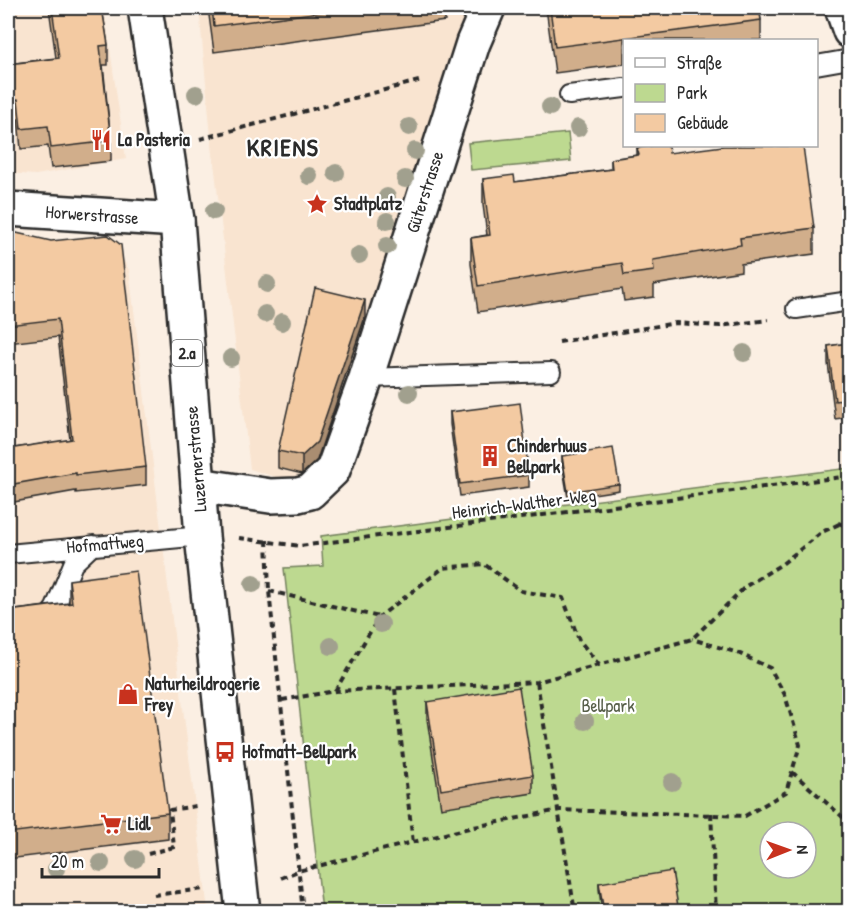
<svg xmlns="http://www.w3.org/2000/svg" width="857" height="919" viewBox="0 0 857 919" font-family="'Patrick Hand',sans-serif">
	<style>
		.built { fill: #f9e4d0 }
		.park { fill: #bdd990; stroke: #74825e; stroke-width: 1.5; fill-rule: evenodd }
		.lines { fill: none; stroke-linecap: round; stroke-linejoin: round }
		.lane-casing { stroke: #2b2b2b; stroke-width: 22 }
		.street-casing { stroke: #2b2b2b; stroke-width: 38 }
		.secondary-casing { stroke: #2b2b2b; stroke-width: 38 }
		.primary-casing { stroke: #2b2b2b; stroke-width: 38 }
		.path { stroke: #2b2b2b; stroke-width: 4; stroke-dasharray: 6 4.5; stroke-linecap: butt }
		.lane { stroke: #fff; stroke-width: 18 }
		.street { stroke: #fff; stroke-width: 33 }
		.secondary { stroke: #fff; stroke-width: 33 }
		.primary { stroke: #fff; stroke-width: 33 }
		.tree { fill: #a1a08e }
		.wall { fill: #d1ae8b; stroke: #2b2b2b; stroke-width: 1.5 }
		.shaded-wall { fill: #aa8d71; stroke: #2b2b2b; stroke-width: 1.5 }
		.building { fill: #f3caa2; stroke: #2b2b2b; stroke-width: 1.5 }
		.labels { text-anchor: middle; stroke-width: 4.5; stroke-linejoin: round; paint-order: stroke }
		.shield { fill: #fff; stroke: #6b6b6b; stroke-width: 1.5 }
		.shield-label { font-size: 16px; font-weight: bold; fill: #2b2b2b }
		.poi-label { font-size: 18px; font-weight: bold; fill: #2b2b2b; stroke: #fff; text-anchor: start }
		.street-label { font-size: 18px; fill: #2b2b2b; stroke: #fff }
		.park-label { font-size: 18px; fill: #575f49; stroke: #fff }
		.district-label { font-size: 24px; font-weight: bold; letter-spacing: 1.5px; fill: #2b2b2b; stroke: #fff }
	</style>
	<rect width="100%" height="100%" fill="#fbefe3"/>
	<filter id="ink" filterUnits="userSpaceOnUse"><feTurbulence type="fractalNoise" baseFrequency=".0167" numOctaves="2"/><feDisplacementMap in="SourceGraphic" scale="12" xChannelSelector="R" yChannelSelector="G"/><feConvolveMatrix kernelMatrix="1 2 1 2 8 2 1 2 1" color-interpolation-filters="sRGB"/></filter>
	<g filter="url(#ink)">
		<g class="built">
			<path d="M8,8H104L126,159L36,175L8,173Z"/>
			<path d="M199,8H473L448,105L315,477L288,481L250,469L211,137Z"/>
			<path d="M8,238L112,251L123,259L129,270L208,911L8,912Z"/>
		</g>
		<g class="park">
			<path d="M568,133L571,161L471,170L468,143Z"/>
			<path d="M849,468V911H322L284,568L323,566L321,536ZM770,832H806V868H770Z"/>
		</g>
		<g class="lines">
			<defs>
				<g id="lane">
					<path d="M816,65L850,59"/>
					<path d="M569,95L624,88"/>
					<path d="M796,309L850,301"/>
					<path d="M366,378L551,372"/>
					<path d="M8,554L202,536"/>
					<path d="M8,627L43,623L55,608L73,564L93,545"/>
				</g>
				<g id="street">
					<path d="M842,8L850,31"/>
					<path d="M198,485L270,496L298,495L310,492L333,470L366,378L473,43L488,8"/>
				</g>
				<path id="secondary" d="M8,209L177,220"/>
				<path id="primary" d="M145,8L177,220L202,536L243,912"/>
			</defs>
			<use href="#lane" class="lane-casing"/>
			<use href="#street" class="street-casing"/>
			<use href="#secondary" class="secondary-casing"/>
			<use href="#primary" class="primary-casing"/>
			<g class="path">
				<path d="M200,139L422,80"/>
				<path d="M559,342L676,323L720,326L768,320"/>
				<path d="M838,523L850,527"/>
				<path d="M239,538L300,546L850,476"/>
				<path d="M267,540L269,591L303,912"/>
				<path d="M269,591L379,617"/>
				<path d="M537,682L575,912"/>
				<path d="M395,689L413,843"/>
				<path d="M335,691L379,617L443,568L484,564L521,591L563,598L579,640L599,665"/>
				<path d="M282,700L335,691L537,682L692,639L746,586L782,564L822,532L850,519"/>
				<path d="M792,772L846,820L850,821"/>
				<path d="M711,813L716,912"/>
				<path d="M148,854L174,847L170,810L196,806"/>
				<path d="M281,878L298,871L469,828L559,810L745,816L786,792L800,745L785,695L770,668L738,653L692,639"/>
				<path d="M154,895L203,889"/>
			</g>
			<use href="#lane" class="lane"/>
			<use href="#street" class="street"/>
			<use href="#secondary" class="secondary"/>
			<use href="#primary" class="primary"/>
		</g>
		<g class="tree">
			<circle cx="196" cy="94" r="9"/>
			<circle cx="550" cy="107" r="9"/>
			<circle cx="409" cy="127" r="9"/>
			<circle cx="578" cy="128" r="9"/>
			<circle cx="415" cy="151" r="9"/>
			<circle cx="336" cy="173" r="9"/>
			<circle cx="309" cy="176" r="9"/>
			<circle cx="405" cy="179" r="9"/>
			<circle cx="387" cy="197" r="9"/>
			<circle cx="214" cy="211" r="9"/>
			<circle cx="387" cy="221" r="9"/>
			<circle cx="387" cy="246" r="9"/>
			<circle cx="359" cy="255" r="9"/>
			<circle cx="267" cy="284" r="9"/>
			<circle cx="265" cy="314" r="9"/>
			<circle cx="282" cy="322" r="9"/>
			<circle cx="744" cy="353" r="9"/>
			<circle cx="231" cy="358" r="9"/>
			<circle cx="409" cy="393" r="9"/>
			<circle cx="253" cy="584" r="9"/>
			<circle cx="381" cy="624" r="9"/>
			<circle cx="331" cy="646" r="9"/>
			<circle cx="585" cy="721" r="9"/>
			<circle cx="672" cy="782" r="9"/>
			<circle cx="135" cy="859" r="9"/>
			<circle cx="101" cy="863" r="9"/>
			<circle cx="56" cy="869" r="9"/>
		</g>
		<g class="wall">
			<path d="M49,8H102L108,45V65H103L111,141V161L51,168L48,146L21,149L18,119L12,120L8,86V64L56,58Z"/>
			<path d="M208,8H445V21L214,52Z"/>
			<path d="M546,8H759L761,20V40H624V64L555,73Z"/>
			<path d="M637,148L669,153L814,228V254L741,264V271L654,285V297L624,301L622,289L478,312L471,264V238L487,235L483,205V179L515,182L611,169V159L637,155Z"/>
			<path d="M8,231L146,467V485L76,493V491L8,503V449L70,440L58,337L8,343Z"/>
			<path d="M365,317L317,460L302,474L278,468V451Z"/>
			<path d="M849,343V417L835,419L828,363V346Z"/>
			<path d="M450,412L529,475V487L460,496L450,424Z"/>
			<path d="M562,456L619,484V490L568,498L562,463Z"/>
			<path d="M69,580L168,813V839L8,859V611L69,603Z"/>
			<path d="M427,702L533,775V793L441,808L427,719Z"/>
			<path d="M599,883L679,912H602L599,889Z"/>
		</g>
		<path class="shaded-wall" d="M365,300V317L317,460L302,474V456Z"/>
		<g class="building">
			<path d="M52,8H102L108,45L100,46L111,141L51,148L48,126L21,129L18,99L12,100L8,64L59,58Z"/>
			<path d="M212,8H351L214,26Z"/>
			<path d="M550,8H759L761,20L555,47Z"/>
			<path d="M653,146H668L669,153L723,146H803L814,228L740,238L741,245L653,260L654,271L624,275L622,263L478,286L471,238L490,235L483,179L514,175L515,182L612,169L611,159L639,155L637,148Z"/>
			<path d="M8,231L51,241L108,235L121,245L146,467L76,475V473L8,485V449L72,439L58,319L8,325Z"/>
			<path d="M315,288L365,300L317,442L302,456L278,451Z"/>
			<path d="M849,343V399L835,401L828,346Z"/>
			<path d="M520,403L529,475L460,484L450,412Z"/>
			<path d="M613,448L619,484L568,492L562,456Z"/>
			<path d="M136,571L168,813L8,833V611L72,603L69,580Z"/>
			<path d="M519,687L533,775L441,790L427,702Z"/>
			<path d="M672,871L679,912H604L599,883Z"/>
		</g>
	</g>
	<defs>
		<symbol id="restaurant-bare" viewBox="-9 -9 18 18"><path d="M-5-6h1v4h1v-4h1v4h1v-4h1v5L-1.5 .5V6h-2V.5L-5-1ZM5-6V6H3V1.5H1.5Q1.5-4 5-6Z" fill="#c8321e" stroke="#fff" stroke-width="2.5" paint-order="stroke"/></symbol>
		<symbol id="sight-bare" viewBox="-9 -9 18 18"><path d="M0-6L1.8-2.2L6-1.7L2.9 1.2L3.7 5.4L0 3.3L-3.7 5.4L-2.9 1.2L-6-1.7L-1.8-2.2Z" fill="#c8321e" stroke="#fff" stroke-width="2.5" paint-order="stroke"/></symbol>
		<symbol id="building-bare" viewBox="-9 -9 18 18"><path d="M-4-6H4V6H1V3H-1V6H-4ZM-2.5-4.3h1.7v1.8h-1.7ZM.8-4.3h1.7v1.8H.8ZM-2.5-1h1.7V.8h-1.7ZM.8-1h1.7V.8H.8Z" fill="#c8321e" stroke="#fff" stroke-width="2.5" paint-order="stroke"/></symbol>
		<symbol id="shop-bare" viewBox="-9 -9 18 18"><path d="M-5-2.5h2.3a2.7 3.5 0 0 1 5.4 0H5L5.5 6h-11ZM-1.5-2.5h3a1.5 2.3 0 0 0-3 0Z" fill="#c8321e" stroke="#fff" stroke-width="2.5" paint-order="stroke"/></symbol>
		<symbol id="bus-bare" viewBox="-9 -9 18 18"><path d="M-5-6H5V4H4V6H2V4H-2V6H-4V4H-5ZM-3.5-4V0h7V-4ZM-3.5 1.2v1.5H-2V1.2ZM2 1.2v1.5H3.5V1.2Z" fill="#c8321e" stroke="#fff" stroke-width="2.5" paint-order="stroke"/></symbol>
		<symbol id="supermarket-bare" viewBox="-9 -9 18 18"><path d="M-6-5.5h2.5l.6 2H6L4.5 2H-2.5L-4.4-4H-6ZM-1.5 3.2a1.3 1.3 0 1 0 .1 0ZM3 3.2a1.3 1.3 0 1 0 .1 0Z" fill="#c8321e" stroke="#fff" stroke-width="2.5" paint-order="stroke"/></symbol>
	</defs>
	<g fill-rule="evenodd">
		<use href="#restaurant-bare" x="86" y="125" width="30" height="30"/>
		<use href="#sight-bare" x="302" y="189" width="30" height="30"/>
		<use href="#building-bare" x="475" y="441" width="30" height="30"/>
		<use href="#shop-bare" x="113" y="679" width="30" height="30"/>
		<use href="#bus-bare" x="210" y="737" width="30" height="30"/>
		<use href="#supermarket-bare" x="96" y="809" width="30" height="30"/>
	</g>
	<g class="labels">
		<rect class="shield" x="172" y="340" width="30" height="26" rx="4.5"/>
		<g class="shield-label">
			<text x="187" y="359">2.a</text>
		</g>
		<g class="poi-label">
			<text x="118" y="146">La Pasteria</text>
			<text x="334" y="210">Stadtplatz</text>
			<text x="507" y="452">Chinderhuus<tspan x="507" dy="21">Bellpark</tspan></text>
			<text x="145" y="690">Naturheildrogerie<tspan x="145" dy="21">Frey</tspan></text>
			<text x="242" y="758">Hofmatt-Bellpark</text>
			<text x="128" y="830">Lidl</text>
		</g>
		<g class="street-label">
			<text transform="translate(425 192) rotate(-72)" y="6">Güterstrasse</text>
			<text transform="translate(92 215) rotate(4)" y="6">Horwerstrasse</text>
			<text transform="translate(196 459) rotate(-95)" y="6">Luzernerstrasse</text>
			<text transform="translate(524 504) rotate(-7)" y="6">Heinrich-Walther-Weg</text>
			<text transform="translate(105 544) rotate(-5)" y="6">Hofmattweg</text>
		</g>
		<g class="park-label">
			<text x="608" y="712">Bellpark</text>
		</g>
		<g class="district-label">
			<text x="283" y="156">KRIENS</text>
		</g>
	</g>
	<rect width="857" height="919" fill="none" stroke="#fff" stroke-width="30"/>
	<rect x="15" y="15" width="827" height="889" fill="none" stroke="#2b2b2b" stroke-width="2" filter="url(#ink)"/>
	<rect x="623" y="39" width="195" height="108" fill="#ffffff" stroke="#aaaaaa" stroke-width="1.5"/>
	<rect x="635" y="58" width="30" height="9" fill="#ffffff" stroke="#aaaaaa" stroke-width="1.5"/>
	<text x="677" y="69" font-size="18" fill="#2b2b2b">Straße</text>
	<rect x="635" y="84" width="30" height="18" fill="#bdd990" stroke="#aaaaaa" stroke-width="1.5"/>
	<text x="677" y="99" font-size="18" fill="#2b2b2b">Park</text>
	<rect x="635" y="114" width="30" height="18" fill="#f3caa2" stroke="#aaaaaa" stroke-width="1.5"/>
	<text x="677" y="129" font-size="18" fill="#2b2b2b">Gebäude</text>
	<g transform="translate(788 850) rotate(89)"><circle r="28" fill="#ffffff" stroke="#aaaaaa" stroke-width="1.5"/>
	<path d="M0-4.5L10 22L0 15L-10 22Z" fill="#c8321e"/>
	<text y="-9" font-size="16" font-weight="bold" text-anchor="middle" fill="#2b2b2b">N</text>
	</g>
	<path d="M42 868v9h117v-9" fill="none" stroke="#2b2b2b" stroke-width="3"/>
	<text x="51" y="868" font-size="18" fill="#2b2b2b" stroke="#ffffff" stroke-width="4.5" paint-order="stroke">20 m</text>
</svg>
